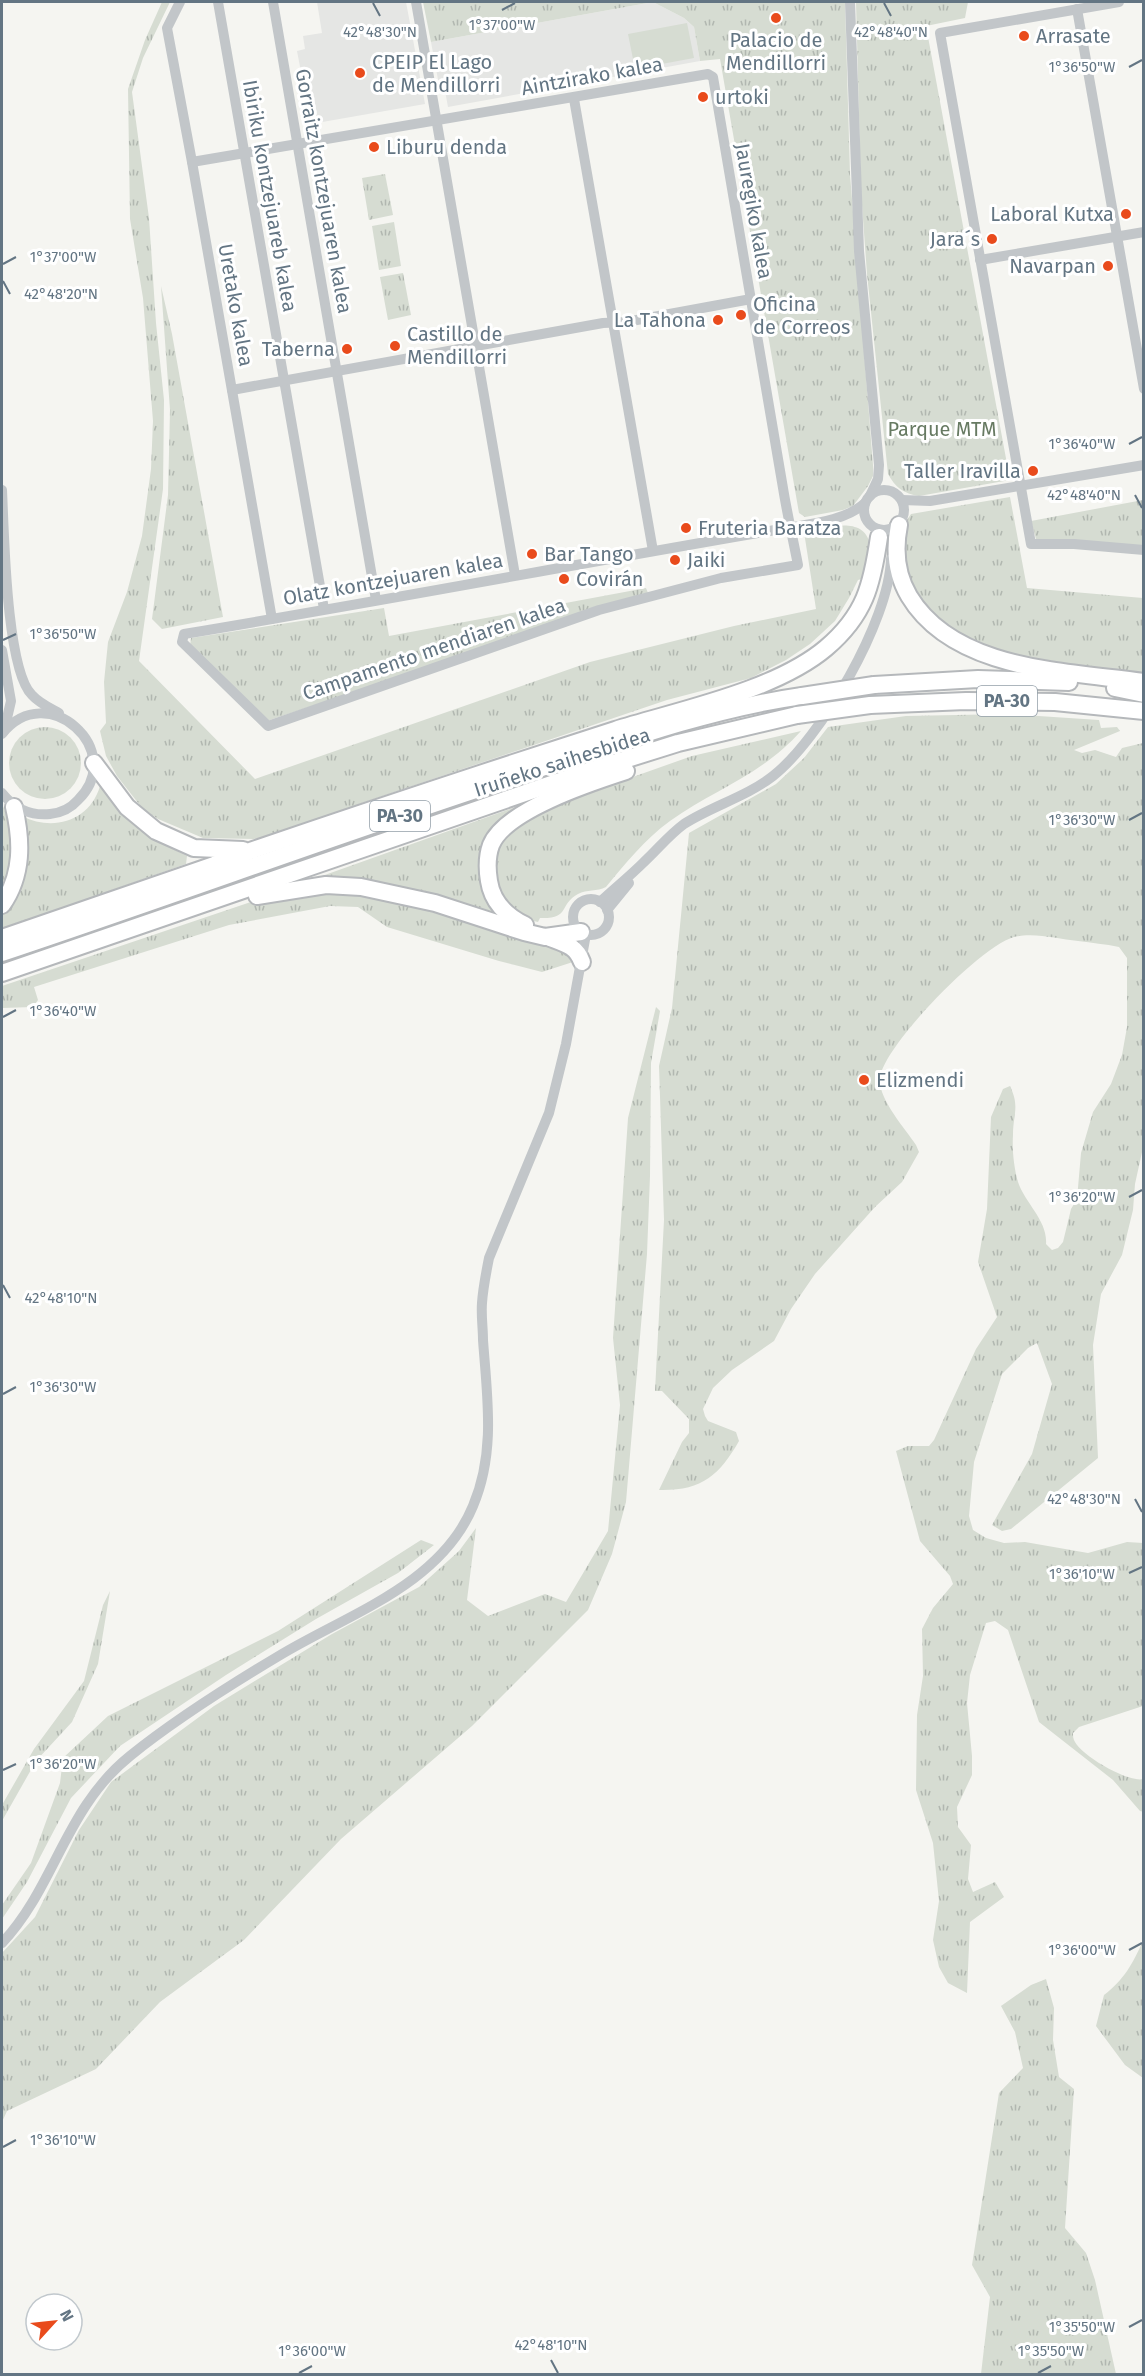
<svg xmlns="http://www.w3.org/2000/svg" width="1145" height="2376" viewBox="0 0 1145 2376" font-family="'Fira Sans',sans-serif">
	<style>
		.built { fill: #e5e6e4 }
		.grass { fill: url(#grass-tufts) }
		.pitch { fill: #d6dcd2 }
		.lines { fill: none; stroke-linecap: round; stroke-linejoin: round }
		.highway-casing { stroke: #b5b8bb; stroke-width: 20 }
		.minor { stroke: #c2c6c9; stroke-width: 10 }
		.highway { stroke: #fff; stroke-width: 16 }
		.highway-bridge-casing { stroke: #b5b8bb; stroke-width: 20; stroke-linecap: butt }
		.highway-bridge { stroke: #fff; stroke-width: 16 }
		.ticks { fill: none; stroke: #637583; stroke-width: 2 }
		.poi-dot { fill: #e94b1c; stroke: #fff; stroke-width: 2 }
		.labels { text-anchor: middle; stroke-width: 6; stroke-linejoin: round; paint-order: stroke }
		.shield { fill: #fff; stroke: #929ea8; stroke-width: 1.5 }
		.shield-label { font-size: 18px; font-weight: bold; fill: #637583 }
		.poi-label { font-size: 20px; fill: #637583; stroke: #fff; text-anchor: start }
		.street-label { font-size: 20px; fill: #637583; stroke: #fff }
		.park-label { font-size: 20px; fill: #677a62; stroke: #fff }
		.ticks-label { font-size: 15px; text-anchor: middle; fill: #637583; stroke: #fff; stroke-width: 6; stroke-linejoin: round; paint-order: stroke }
	</style>
	<defs>
		<pattern id="grass-tufts" width="24" height="20" patternUnits="userSpaceOnUse" patternTransform="scale(1.5)"><rect width="24" height="20" fill="#d6dcd2"/><path d="M3 7l-1-3M5 7V3M7 7l1-3M15 17l-1-3M17 17v-4M19 17l1-3" fill="none" stroke="#b1b7b0"/></pattern>
	</defs>
	<rect width="100%" height="100%" fill="#f5f5f1"/>
	<g class="built">
		<path d="M317,2H406L425,104L311,124L297,51L305,49L303,36L322,33Z"/>
		<path d="M653,2L684,18L694,27L700,61L448,107L444,85H439L431,42Z"/>
	</g>
	<g class="grass">
		<path d="M162,2H170L143,58L132,92L149,218L156,323L164,400L163,489L139,661L255,779L590,662L734,626L816,609L804,532C825,529 863,514 870,544L865,578L858,580L849,598L835,621L810,644L786,660L751,678L667,700L359,804L298,829L254,839L203,838L158,819L142,808L117,776L106,756L100,731L106,723L104,682L108,642L127,592L142,536L151,469L153,421L143,298L130,219L128,89L145,40Z"/>
		<path d="M423,2H845L850,174L873,465V476L868,486L853,506L843,510L805,517L799,513L720,59L700,61L694,27L684,18L653,2L431,42Z"/>
		<path d="M856,2H968L965,18L926,26L1010,480L919,496C904,494 895,487 888,474L867,274L861,191Z"/>
		<path d="M385,174L393,215L369,220L362,178Z"/>
		<path d="M394,222L401,266L379,270L372,226Z"/>
		<path d="M403,273L411,315L388,320L380,277Z"/>
		<path d="M161,286L172,334L223,617L162,629L152,619L168,495L170,410Z"/>
		<path d="M1010,497L1027,588L1143,598V675L1014,655L971,640L929,613L913,589L902,564L903,526L911,514Z"/>
		<path d="M1143,500V547L1036,539L1031,521Z"/>
		<path d="M646,588L648,593L267,721L190,646L191,638L384,608L389,636Z"/>
		<path d="M1007,714L1099,720L1101,728L1117,727L1120,731L1074,750L1082,753L1095,750L1116,757L1122,748L1143,743L1144,1143L1135,1184L1133,1210L1122,1255L1101,1294L1093,1345L1098,1458L1011,1529L1002,1531L992,1525L1032,1454L1052,1384L1037,1343L1028,1348L1002,1374L974,1462L969,1516L973,1530L986,1538L1004,1543L1025,1542L1088,1553L1127,1542L1143,1543V1706L1079,1727L1073,1733C1073,1736 1073,1739 1075,1742C1082,1756 1129,1783 1143,1779L1144,1812L1140,1811L1113,1780L1039,1722L1008,1630L995,1621L986,1623L970,1675L967,1703L972,1756V1775L957,1807L958,1827L971,1845L968,1879L973,1892L995,1882L1004,1897L970,1922L967,1993L948,1983L939,1967L933,1940L939,1901L933,1843L916,1790L917,1715L923,1676L922,1629L933,1608L953,1584L950,1576L920,1541L896,1451L908,1446H929L934,1440L976,1349L997,1317L978,1262L987,1209L991,1117L1003,1089L1010,1086C1020,1107 1013,1114 1013,1135C1012,1150 1014,1168 1018,1182C1025,1203 1048,1221 1046,1244L1052,1250L1058,1248L1063,1242L1071,1209L1077,1199L1081,1153L1093,1112L1111,1084L1122,1055L1127,1027V958L1119,947C1105,944 1092,943 1078,941C1057,939 1035,932 1014,937C981,946 886,1043 880,1077C877,1098 905,1128 916,1145L919,1152L902,1182L875,1207L815,1274L791,1309L774,1341L732,1370L713,1388L703,1409L705,1416L708,1421L736,1432L739,1441C719,1476 701,1491 659,1490L682,1442L689,1433V1419L662,1391H655L664,1220L659,1066L672,1008L689,833L776,784L804,758L828,727L906,716Z"/>
		<circle cx="45" cy="763" r="36"/>
		<path d="M801,731C762,775 715,789 670,821C645,839 625,864 606,887C597,892 587,889 578,894C558,905 571,919 540,918L538,922L521,918L499,892L493,872L497,845L510,829L534,812L692,756Z"/>
		<path d="M100,786L130,821L171,848L187,856L186,864L2,929V914L12,897L22,816C53,832 90,821 100,786Z"/>
		<path d="M535,800L480,859L505,920L308,881Z"/>
		<path d="M2,804C14,829 12,862 2,888Z"/>
		<path d="M331,891C412,900 485,923 562,946L576,961L542,972L499,961L387,927L358,907L330,906L229,925L34,987L38,1000L33,1007L2,1008V986L260,899Z"/>
		<path d="M656,1007L660,1011L651,1063L650,1176L647,1254L626,1502L612,1554L588,1610L472,1726L341,1839L244,1940L160,2002L96,2069L7,2111L2,2122V1953L35,1917L79,1830L111,1782L214,1706L332,1634L419,1587L459,1551L476,1528L467,1600L488,1616L545,1594L566,1602L608,1531L620,1405L613,1338L628,1118Z"/>
		<path d="M421,1540L434,1545L398,1573L316,1619L226,1675L120,1746L71,1798L27,1882L2,1919V1905L31,1863L60,1783L63,1758L108,1716L278,1631Z"/>
		<path d="M110,1591L98,1664L72,1722L36,1761L2,1821V1805L34,1749L84,1681L103,1605Z"/>
		<path d="M1143,1941V2078L1125,2065L1096,2026L1104,1995C1124,1980 1133,1963 1143,1941Z"/>
		<path d="M1046,1979L1054,2008L1053,2040L1059,2077L1074,2089L1065,2228L1086,2253L1095,2280L1116,2374H981L990,2297L972,2265L999,2093L1023,2068L1015,2032L1001,2006L1031,1985Z"/>
	</g>
	<path class="pitch" d="M687,23L694,58L635,69L628,34Z"/>
	<g class="lines">
		<defs>
			<g id="highway">
				<path d="M899,525C894,550 896,574 909,596C954,671 1066,671 1144,682"/>
				<path d="M874,685L978,679L1069,682"/>
				<path d="M1115,688L1144,694"/>
				<path d="M870,705L966,701L1055,702L1144,711"/>
				<path d="M94,763L127,807L156,831L194,848L243,850"/>
				<path d="M257,896L326,885L361,887L435,903L524,932L545,937L581,932"/>
				<path d="M2,905C23,875 22,841 14,807"/>
				<path d="M525,925C506,916 492,901 489,881C487,869 487,856 491,845C505,810 592,782 626,771"/>
				<path d="M2,938L214,865L253,850C373,809 494,769 615,730C679,710 775,691 826,648C865,615 872,585 879,537"/>
				<path d="M550,938C566,944 576,946 582,962"/>
				<path d="M2,953C173,896 343,833 515,777C609,746 704,710 802,696"/>
				<path d="M2,973L589,771L678,743L797,715"/>
			</g>
		</defs>
		<use href="#highway" class="highway-casing"/>
		<g class="minor">
			<path d="M180,2L167,28L192,162L272,619"/>
			<path d="M218,2L324,609"/>
			<path d="M273,2L376,600"/>
			<path d="M416,2L515,575"/>
			<path d="M850,2L859,251L879,465L878,479L870,496"/>
			<path d="M1119,2L940,33L1031,544H1074L1144,550"/>
			<path d="M1077,9L1144,389"/>
			<path d="M574,99L653,551"/>
			<path d="M192,162L708,74L713,77L783,488C787,513 793,539 798,565L721,578L599,610L268,726L182,642L184,634C383,601 582,563 781,529C808,524 844,522 865,503"/>
			<path d="M980,260L1144,232"/>
			<path d="M232,390L603,323L626,322L751,299"/>
			<circle cx="884" cy="510" r="20"/>
			<path d="M2,490C4,530 6,670 32,695C39,703 50,708 59,713"/>
			<path d="M902,500L930,501L1144,465"/>
			<path d="M2,650L11,701L4,731"/>
			<path d="M2,734C47,677 128,751 78,800C71,808 61,813 50,814C31,816 14,808 2,793"/>
			<circle cx="591" cy="917" r="18"/>
			<path d="M600,902C615,888 630,876 644,862C658,849 669,835 684,824C712,806 746,797 773,776C821,738 889,621 891,559"/>
			<path d="M607,910L629,883"/>
			<path d="M2,1943C55,1887 65,1808 130,1756C177,1718 230,1685 282,1654C349,1614 441,1584 473,1506C496,1452 487,1396 483,1340C483,1328 481,1315 482,1303C483,1288 486,1273 489,1258L549,1113L566,1044L586,934"/>
		</g>
		<use href="#highway" class="highway"/>
		<defs>
			<g id="highway-bridge">
				<path d="M802,696L874,685"/>
				<path d="M797,715L870,705"/>
			</g>
		</defs>
		<use href="#highway-bridge" class="highway-bridge-casing"/>
		<use href="#highway-bridge" class="highway-bridge"/>
	</g>
	<path class="ticks" d="M373,3L380,16M884,3L891,16M502,10L515,3M1129,67L1142,60M3,264L16,257M3,281L10,294M1129,444L1142,437M1135,495L1142,508M3,640L16,634M1129,820L1142,813M3,1017L16,1010M1129,1197L1142,1190M3,1285L10,1298M3,1394L16,1387M1135,1499L1142,1512M1129,1573L1142,1567M3,1770L16,1764M1129,1950L1142,1943M3,2147L16,2140M1129,2327L1142,2320M551,2360L558,2373M299,2373L312,2366M1038,2373L1051,2366"/>
	<g class="poi-dot">
		<circle cx="776" cy="18" r="6"/>
		<circle cx="1024" cy="36" r="6"/>
		<circle cx="360" cy="73" r="6"/>
		<circle cx="703" cy="97" r="6"/>
		<circle cx="374" cy="147" r="6"/>
		<circle cx="1126" cy="214" r="6"/>
		<circle cx="992" cy="239" r="6"/>
		<circle cx="1108" cy="266" r="6"/>
		<circle cx="741" cy="315" r="6"/>
		<circle cx="718" cy="320" r="6"/>
		<circle cx="395" cy="346" r="6"/>
		<circle cx="347" cy="349" r="6"/>
		<circle cx="1033" cy="471" r="6"/>
		<circle cx="686" cy="528" r="6"/>
		<circle cx="532" cy="554" r="6"/>
		<circle cx="675" cy="560" r="6"/>
		<circle cx="564" cy="579" r="6"/>
		<circle cx="864" cy="1080" r="6"/>
	</g>
	<g class="labels">
		<g class="shield">
			<rect x="977" y="686" width="60" height="30" rx="4.5"/>
			<rect x="370" y="801" width="60" height="30" rx="4.5"/>
		</g>
		<g class="shield-label">
			<text x="1007" y="707">PA-30</text>
			<text x="400" y="822">PA-30</text>
		</g>
		<g class="poi-label">
			<text x="1036" y="43">Arrasate</text>
			<text x="776" y="47" text-anchor="middle">Palacio de<tspan x="776" dy="23">Mendillorri</tspan></text>
			<text x="372" y="69">CPEIP El Lago<tspan x="372" dy="23">de Mendillorri</tspan></text>
			<text x="715" y="104">urtoki</text>
			<text x="386" y="154">Liburu denda</text>
			<text x="1114" y="221" text-anchor="end">Laboral Kutxa</text>
			<text x="980" y="246" text-anchor="end">Jara´s</text>
			<text x="1096" y="273" text-anchor="end">Navarpan</text>
			<text x="753" y="311">Oficina<tspan x="753" dy="23">de Correos</tspan></text>
			<text x="706" y="327" text-anchor="end">La Tahona</text>
			<text x="407" y="341">Castillo de<tspan x="407" dy="23">Mendillorri</tspan></text>
			<text x="335" y="356" text-anchor="end">Taberna</text>
			<text x="1021" y="478" text-anchor="end">Taller Iravilla</text>
			<text x="698" y="535">Fruteria Baratza</text>
			<text x="544" y="561">Bar Tango</text>
			<text x="687" y="567">Jaiki</text>
			<text x="576" y="586">Covirán</text>
			<text x="876" y="1087">Elizmendi</text>
		</g>
		<g class="street-label">
			<text transform="translate(592 76) rotate(-10)" y="7">Aintzirako kalea</text>
			<text transform="translate(324 191) rotate(80)" y="7">Gorraitz kontzejuaren kalea</text>
			<text transform="translate(270 196) rotate(80)" y="7">Ibiriku kontzejuareb kalea</text>
			<text transform="translate(754 211) rotate(80)" y="7">Jauregiko kalea</text>
			<text transform="translate(236 305) rotate(80)" y="7">Uretako kalea</text>
			<text transform="translate(393 579) rotate(-10)" y="7">Olatz kontzejuaren kalea</text>
			<text transform="translate(434 649) rotate(-19)" y="7">Campamento mendiaren kalea</text>
			<text transform="translate(562 762) rotate(-18)" y="7">Iruñeko saihesbidea</text>
		</g>
		<g class="park-label">
			<text x="942" y="436">Parque MTM</text>
		</g>
	</g>
	<g class="ticks-label">
		<text x="502" y="30">1°37'00"W</text>
		<text x="380" y="37">42°48'30"N</text>
		<text x="891" y="37">42°48'40"N</text>
		<text x="1082" y="72">1°36'50"W</text>
		<text x="63" y="262">1°37'00"W</text>
		<text x="61" y="299">42°48'20"N</text>
		<text x="1082" y="449">1°36'40"W</text>
		<text x="1084" y="500">42°48'40"N</text>
		<text x="63" y="639">1°36'50"W</text>
		<text x="1082" y="825">1°36'30"W</text>
		<text x="63" y="1016">1°36'40"W</text>
		<text x="1082" y="1202">1°36'20"W</text>
		<text x="61" y="1303">42°48'10"N</text>
		<text x="63" y="1392">1°36'30"W</text>
		<text x="1084" y="1504">42°48'30"N</text>
		<text x="1082" y="1579">1°36'10"W</text>
		<text x="63" y="1769">1°36'20"W</text>
		<text x="1082" y="1955">1°36'00"W</text>
		<text x="63" y="2145">1°36'10"W</text>
		<text x="1082" y="2332">1°35'50"W</text>
		<text x="551" y="2350">42°48'10"N</text>
		<text x="312" y="2356">1°36'00"W</text>
		<text x="1051" y="2356">1°35'50"W</text>
	</g>
	<rect width="1145" height="2376" fill="none" stroke="#637583" stroke-width="6"/>
	<g transform="translate(54 2322) rotate(63)"><circle r="28" fill="#ffffff" stroke="#c1c8cd" stroke-width="1.5"/>
	<path d="M0-4.5L10 22L0 15L-10 22Z" fill="#e94b1c"/>
	<text y="-9" font-size="16" font-weight="bold" text-anchor="middle" fill="#637583">N</text>
	</g>
</svg>
